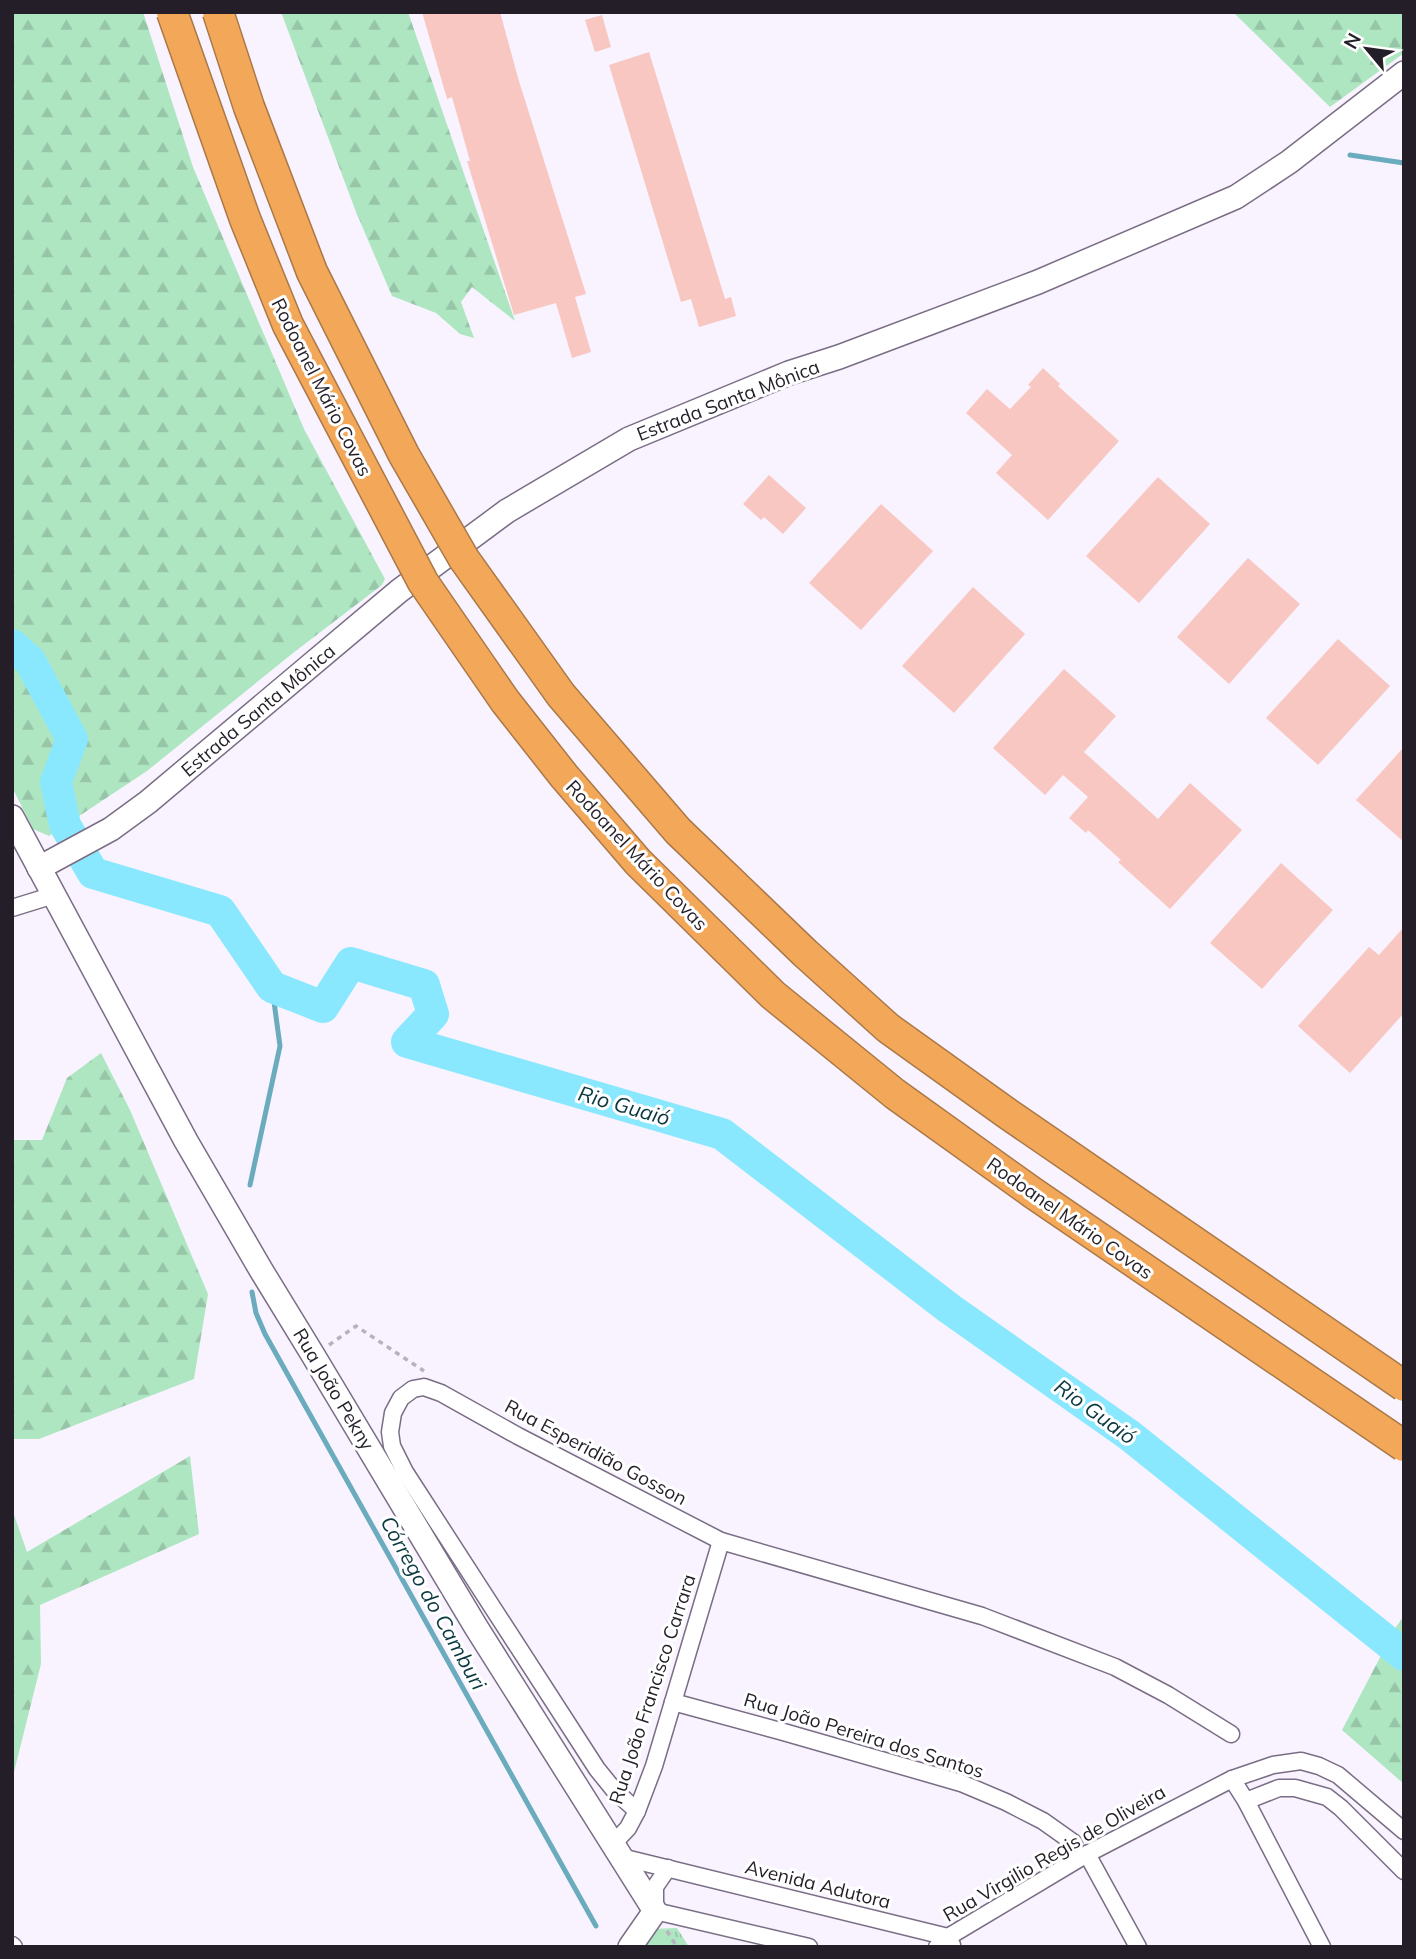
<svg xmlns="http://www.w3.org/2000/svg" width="1416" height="1959" viewBox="0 0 1416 1959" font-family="Mulish,sans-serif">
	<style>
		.forest { fill: url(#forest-firs) }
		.park { fill: url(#park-tufts) }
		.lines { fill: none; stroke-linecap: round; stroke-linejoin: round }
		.stream { stroke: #6babbe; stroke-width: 5 }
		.river { stroke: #8ae8fe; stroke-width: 32 }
		.building { fill: #f8c7c1 }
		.street-casing { stroke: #7a6d85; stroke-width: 19 }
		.secondary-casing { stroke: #7a6d85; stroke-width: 26 }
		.path { stroke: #b7b2bc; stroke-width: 3.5; stroke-dasharray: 5 5; stroke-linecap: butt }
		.street { stroke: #fff; stroke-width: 16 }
		.secondary { stroke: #fff; stroke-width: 23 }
		.highway-bridge-casing { stroke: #aa7848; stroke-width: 33; stroke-linecap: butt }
		.highway-bridge { stroke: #f3a859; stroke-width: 30 }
		.labels { text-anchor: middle; stroke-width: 6; stroke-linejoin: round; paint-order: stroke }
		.street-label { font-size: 19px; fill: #231e27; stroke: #fff }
		.water-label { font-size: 21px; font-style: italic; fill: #0b3841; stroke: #fff }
	</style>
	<defs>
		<pattern id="forest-firs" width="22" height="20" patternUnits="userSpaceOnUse" patternTransform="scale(1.75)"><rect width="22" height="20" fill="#afe6c2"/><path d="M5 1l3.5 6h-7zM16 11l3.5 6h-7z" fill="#96c5a7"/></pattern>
		<pattern id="park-tufts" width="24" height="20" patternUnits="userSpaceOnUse" patternTransform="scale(1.75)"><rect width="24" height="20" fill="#afe6c2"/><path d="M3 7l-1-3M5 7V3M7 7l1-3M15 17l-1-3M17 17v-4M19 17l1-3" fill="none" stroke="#96c5a7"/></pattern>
	</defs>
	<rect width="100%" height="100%" fill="#f8f3fe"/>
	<g class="forest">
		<path d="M12,12H143L193,167L304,429L385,579L382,585L293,653L147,771L49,836L33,829L12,787Z"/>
		<path d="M281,12H408L515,321L472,287L461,302L474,338L460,334L436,313L392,296L356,212Z"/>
		<path d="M1233,12H1404V53L1330,107Z"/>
		<path d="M101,1053L130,1110L208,1294L194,1379L39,1439H12V1140H42L67,1078Z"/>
		<path d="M190,1456L199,1534L40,1605L41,1664L12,1780V1509L27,1552Z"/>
		<path d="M1404,1616V1784L1342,1730L1396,1627Z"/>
	</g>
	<path class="park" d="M677,1928L689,1947H640L652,1929Z"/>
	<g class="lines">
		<g class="stream">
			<path d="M1350,155L1404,163"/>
			<path d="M250,1185L280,1046L272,987"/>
			<path d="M252,1292L256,1313L265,1334L596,1926"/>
		</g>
		<path class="river" d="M12,645L30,661L72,739L56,782L65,825L93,873L220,911L272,987L323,1007L351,963L424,985L433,1014L407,1042L722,1134L950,1309L1129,1435L1404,1655"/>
	</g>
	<g class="building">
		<path d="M422,12H500L518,78L586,294L575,297L591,352L572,358L556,303L514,315L467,161H470L452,97L447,99Z"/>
		<path d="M602,15L611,47L595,52L585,20Z"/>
		<path d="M649,52L725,299L731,297L736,316L699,327L691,299L681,302L609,65Z"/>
		<path d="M1043,368L1060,384L1058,386L1119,441L1048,520L996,473L1012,455L966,413L987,389L1010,409L1031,387L1028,385Z"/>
		<path d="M769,475L806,508L783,534L764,517L761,520L743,504Z"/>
		<path d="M1158,477L1210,524L1139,603L1086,556Z"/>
		<path d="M881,504L933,551L861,630L809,583Z"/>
		<path d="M1248,558L1300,604L1229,684L1177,637Z"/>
		<path d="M973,587L1025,634L954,713L902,666Z"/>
		<path d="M1338,639L1390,686L1318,765L1266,718Z"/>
		<path d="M1064,669L1116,716L1084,752L1158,819L1190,783L1242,830L1170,909L1118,862L1121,860L1088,830L1086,833L1069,818L1088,797L1063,775L1045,795L993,748Z"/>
		<path d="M1404,747V842L1356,800Z"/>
		<path d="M1281,863L1333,910L1262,989L1210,943Z"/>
		<path d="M1404,927V1013L1350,1073L1298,1026L1369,947L1379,955Z"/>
	</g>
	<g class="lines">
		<defs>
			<g id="street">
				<path d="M12,908L54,895"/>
				<path d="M673,1702L780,1731L961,1783L1006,1802L1043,1821L1074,1843"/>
				<path d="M1232,1779L1246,1801L1322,1947"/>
				<path d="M1246,1801L1279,1788H1295L1327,1797L1341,1808L1404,1871"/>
				<path d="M637,1811L614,1790L597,1769L405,1472L392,1446L390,1432L393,1413L401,1398L413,1389L424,1387L441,1393L518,1436L721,1541L982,1616L1115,1667L1168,1695L1231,1734"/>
				<path d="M613,1844L628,1828L637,1811L654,1766L721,1541"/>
				<path d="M1087,1854L1138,1947"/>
				<path d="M621,1857L948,1937L952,1945"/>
				<path d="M668,1868L655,1887V1911L809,1947"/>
				<path d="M12,1945L14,1947"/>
				<path d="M937,1947L948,1937L1087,1854L1232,1779L1273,1765L1301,1761L1319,1766L1338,1775L1404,1831"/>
			</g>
			<g id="secondary">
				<path d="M12,817L186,1141L261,1270L313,1355L476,1627L655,1911L630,1947"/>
				<path d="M39,868L111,829L148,802L399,591L507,511L629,439L789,373L839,357L1038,282L1236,197L1289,162L1404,73"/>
			</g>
		</defs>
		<use href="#street" class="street-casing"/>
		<use href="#secondary" class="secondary-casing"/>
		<g class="path">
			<path d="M329,1345L356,1326L424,1371"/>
			<path d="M667,1931L677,1947"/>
		</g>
		<use href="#street" class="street"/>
		<use href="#secondary" class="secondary"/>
		<defs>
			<g id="highway-bridge">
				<path d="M172,12L245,219L288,325L423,582L505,701L564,776L638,862L773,995L895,1094L1033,1193L1404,1446"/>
				<path d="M218,12L249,107L312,272L404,455L464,559L561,695L678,831L805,953L888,1028L1008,1114L1404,1386"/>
			</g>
		</defs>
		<use href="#highway-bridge" class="highway-bridge-casing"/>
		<use href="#highway-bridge" class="highway-bridge"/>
	</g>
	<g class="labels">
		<g class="street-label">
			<text transform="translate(322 387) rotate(63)" y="7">Rodoanel Mário Covas</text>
			<text transform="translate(728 400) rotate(-21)" y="7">Estrada Santa Mônica</text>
			<text transform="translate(258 710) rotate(-40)" y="7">Estrada Santa Mônica</text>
			<text transform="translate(637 855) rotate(47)" y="7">Rodoanel Mário Covas</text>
			<text transform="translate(1070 1218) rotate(35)" y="7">Rodoanel Mário Covas</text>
			<text transform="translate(334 1389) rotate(59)" y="7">Rua João Pekny</text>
			<text transform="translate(596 1452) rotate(28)" y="7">Rua Esperidião Gosson</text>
			<text transform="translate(652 1689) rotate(-72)" y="7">Rua João Francisco Carrara</text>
			<text transform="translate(864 1735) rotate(17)" y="7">Rua João Pereira dos Santos</text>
			<text transform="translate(1054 1853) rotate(-30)" y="7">Rua Virgilio Regis de Oliveira</text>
			<text transform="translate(818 1884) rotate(14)" y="7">Avenida Adutora</text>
		</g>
		<g class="water-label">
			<text transform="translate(624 1106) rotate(16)" y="7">Rio Guaió</text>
			<text transform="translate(1095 1412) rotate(36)" y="7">Rio Guaió</text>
			<text transform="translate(433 1603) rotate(61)" y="7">Córrego do Camburi</text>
		</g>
	</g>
	<rect width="1416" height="1959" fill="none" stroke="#231e27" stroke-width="28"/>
	<g transform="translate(1367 49) rotate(299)" stroke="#ffffff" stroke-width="5" paint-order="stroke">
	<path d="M0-5L12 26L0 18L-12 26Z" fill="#231e27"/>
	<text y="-10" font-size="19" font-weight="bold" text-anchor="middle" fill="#231e27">N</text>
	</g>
</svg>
